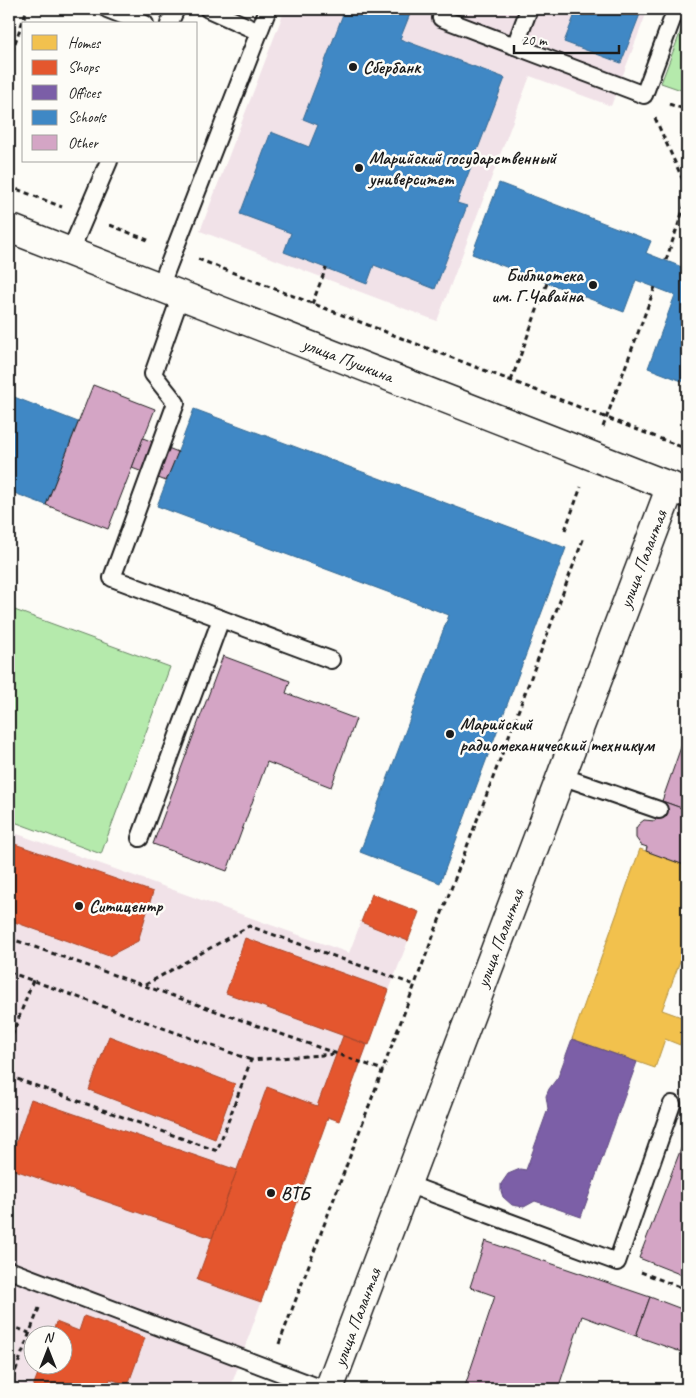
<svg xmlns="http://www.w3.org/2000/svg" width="696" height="1398" viewBox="0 0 696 1398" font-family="Caveat,sans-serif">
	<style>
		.built { fill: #f1e2e8; fill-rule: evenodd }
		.green { fill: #b5eaac; stroke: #688364 }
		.homes { fill: #f2c14e; stroke: #b2903f }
		.shops { fill: #e4572e; stroke: #a84529 }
		.offices { fill: #7b5ea7; stroke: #5e4a7d }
		.schools { fill: #3f88c5; stroke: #346892 }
		.building { fill: #d4a5c5; stroke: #1c1c1c }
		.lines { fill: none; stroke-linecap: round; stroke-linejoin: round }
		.lane-casing { stroke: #1c1c1c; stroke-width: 20 }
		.street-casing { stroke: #1c1c1c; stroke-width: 31 }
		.secondary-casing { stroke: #1c1c1c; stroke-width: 31 }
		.path { stroke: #1c1c1c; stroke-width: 3; stroke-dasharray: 5 4; stroke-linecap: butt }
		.lane { stroke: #fdfcf7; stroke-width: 16 }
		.street { stroke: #fdfcf7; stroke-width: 28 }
		.secondary { stroke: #fdfcf7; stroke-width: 28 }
		.poi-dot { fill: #1c1c1c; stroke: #fdfcf7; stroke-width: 2 }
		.labels { text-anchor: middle; stroke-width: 5; stroke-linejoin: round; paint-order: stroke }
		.poi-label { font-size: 18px; font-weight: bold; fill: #1c1c1c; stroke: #fdfcf7; text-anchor: start }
		.street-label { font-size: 18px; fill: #1c1c1c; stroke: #fdfcf7 }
	</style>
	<rect width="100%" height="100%" fill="#fdfcf7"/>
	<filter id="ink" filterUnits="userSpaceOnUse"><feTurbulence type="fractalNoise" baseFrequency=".02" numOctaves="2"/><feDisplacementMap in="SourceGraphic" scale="10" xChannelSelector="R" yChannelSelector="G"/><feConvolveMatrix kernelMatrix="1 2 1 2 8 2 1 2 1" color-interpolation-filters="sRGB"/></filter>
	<g filter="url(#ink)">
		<g class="built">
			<path d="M285,9H648L611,106L530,76L437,321L200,231Z"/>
			<path d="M9,831L349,953L361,922L408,941L339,1121L327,1118L230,1389H9ZM32,1336H62V1366H32Z"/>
		</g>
		<g class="green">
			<path d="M687,15V92L661,83Z"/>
			<path d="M9,608L170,667L101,854L9,820Z"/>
		</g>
		<path class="homes" d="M640,849L687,866V942L662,1010L687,1019V1024L680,1045L665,1039L655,1068L572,1039Z"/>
		<g class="shops">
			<path d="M9,842L153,892L138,941L109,956L9,920Z"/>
			<path d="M372,894L419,912L408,941L361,922Z"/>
			<path d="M245,938L389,990L369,1045L226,993Z"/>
			<path d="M109,1036L235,1084L215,1139L89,1090Z"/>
			<path d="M343,1036L367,1045L339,1121L328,1117L261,1302L197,1280L267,1087L317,1106Z"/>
			<path d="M31,1099L237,1170L212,1238L9,1168V1163Z"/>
			<path d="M84,1316L145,1338L128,1385L110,1379L107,1389H32L41,1366H62V1336H52L56,1322L79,1331Z"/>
		</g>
		<path class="offices" d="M572,1039L637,1062L581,1217L535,1201L524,1207L512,1205L503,1197L501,1191V1184L508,1174L520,1169L526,1170L548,1109L546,1096L549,1089L558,1077Z"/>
		<g class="schools">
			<path d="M345,9H412L400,39L505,78L457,203L467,206L435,289L374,265L367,284L284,252L291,233L240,214L271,132L309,147L318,125L303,119Z"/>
			<path d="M577,9H642L621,63L564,42Z"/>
			<path d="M499,183L651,241L646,253L687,269V383L648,368L675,295L636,280L624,312L472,254Z"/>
			<path d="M9,395L78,422L46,505L9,491Z"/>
			<path d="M194,409L566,548L440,883L360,852L449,615L157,506Z"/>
		</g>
		<g class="building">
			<path d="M93,385L155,409L108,529L46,505Z"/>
			<path d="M143,438L178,452L166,481L132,468Z"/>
			<path d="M223,656L290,681L286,693L356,719L331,787L267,762L227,871L153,844Z"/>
			<path d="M687,730V810L662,801Z"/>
			<path d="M662,801L687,810V866L646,851L647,847L641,845L636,838V828L639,824L644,820L655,821Z"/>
			<path d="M687,1133V1277L639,1258Z"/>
			<path d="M485,1241L650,1297L636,1336L582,1316L558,1389H464L495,1296L470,1287Z"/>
			<path d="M650,1297L687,1311V1354L636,1336Z"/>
		</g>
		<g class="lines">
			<defs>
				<g id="lane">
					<path d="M107,9L145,24"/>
					<path d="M208,9L259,32"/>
					<path d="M445,9L441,18L644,95L676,9"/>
					<path d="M169,24L176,9"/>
					<path d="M515,46L529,9"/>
					<path d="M70,252L109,161"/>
					<path d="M160,287L268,9"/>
					<path d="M181,295L153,374L176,403L112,578L331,660"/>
					<path d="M561,776L659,810"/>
					<path d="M140,838L221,619"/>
					<path d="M407,1184L617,1262L672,1104"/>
					<path d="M9,1270L323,1389"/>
				</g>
				<path id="street" d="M329,1389L671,486"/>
				<path id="secondary" d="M9,228L687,493"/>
			</defs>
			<use href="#lane" class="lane-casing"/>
			<use href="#street" class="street-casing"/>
			<use href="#secondary" class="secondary-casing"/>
			<g class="path">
				<path d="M9,60L27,9"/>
				<path d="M669,104L687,110"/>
				<path d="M655,118L687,189"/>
				<path d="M9,186L62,207"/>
				<path d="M110,225L150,241"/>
				<path d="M198,259L687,449"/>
				<path d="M666,260L687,199"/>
				<path d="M312,304L326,268"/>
				<path d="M511,381L547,283"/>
				<path d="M603,427L655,287"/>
				<path d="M565,530L581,487"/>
				<path d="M9,938L383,1070"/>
				<path d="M9,972L251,1060"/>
				<path d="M145,985L249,926L415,985"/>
				<path d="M9,1044L33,980"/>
				<path d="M9,1076L217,1151L251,1060L336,1054"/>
				<path d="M641,1272L687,1290"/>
				<path d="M9,1325L29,1333"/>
				<path d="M279,1344L584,537"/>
				<path d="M9,1359L18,1362"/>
				<path d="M9,1388L39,1308"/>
			</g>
			<use href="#lane" class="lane"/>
			<use href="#street" class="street"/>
			<use href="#secondary" class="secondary"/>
		</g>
	</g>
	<g class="poi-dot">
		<circle cx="353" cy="67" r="5"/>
		<circle cx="359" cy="168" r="5"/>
		<circle cx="593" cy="285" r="5"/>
		<circle cx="450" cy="734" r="5"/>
		<circle cx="79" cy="906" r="5"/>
		<circle cx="271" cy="1193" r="5"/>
	</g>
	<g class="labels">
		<g class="poi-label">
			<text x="363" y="73">Сбербанк</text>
			<text x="369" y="164">Марийский государственный<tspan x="369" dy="21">университет</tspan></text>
			<text x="583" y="281" text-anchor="end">Библиотека<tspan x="583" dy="21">им. Г.Чавайна</tspan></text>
			<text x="460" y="730">Марийский<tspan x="460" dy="21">радиомеханический техникум</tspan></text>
			<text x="89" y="912">Ситицентр</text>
			<text x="281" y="1199">ВТБ</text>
		</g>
		<g class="street-label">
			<text transform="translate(348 360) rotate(21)" y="6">улица Пушкина</text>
			<text transform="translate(643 559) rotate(-69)" y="6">улица Палантая</text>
			<text transform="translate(500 938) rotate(-69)" y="6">улица Палантая</text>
			<text transform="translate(357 1317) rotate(-69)" y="6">улица Палантая</text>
		</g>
	</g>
	<rect width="696" height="1398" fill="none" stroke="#fdfcf7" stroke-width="30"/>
	<rect x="15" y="15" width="666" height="1368" fill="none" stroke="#1c1c1c" stroke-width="2" filter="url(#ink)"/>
	<rect x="22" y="22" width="175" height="140" fill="#fdfcf7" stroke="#a3a29f"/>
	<rect x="32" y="35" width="25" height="15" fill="#f2c14e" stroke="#a3a29f"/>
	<text x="68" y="48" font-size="15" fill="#1c1c1c">Homes</text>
	<rect x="32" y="60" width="25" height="15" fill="#e4572e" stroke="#a3a29f"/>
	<text x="68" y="72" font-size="15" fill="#1c1c1c">Shops</text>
	<rect x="32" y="85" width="25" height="15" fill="#7b5ea7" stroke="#a3a29f"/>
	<text x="68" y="98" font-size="15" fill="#1c1c1c">Offices</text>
	<rect x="32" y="110" width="25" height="15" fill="#3f88c5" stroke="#a3a29f"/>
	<text x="68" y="122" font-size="15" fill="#1c1c1c">Schools</text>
	<rect x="32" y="135" width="25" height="15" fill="#d4a5c5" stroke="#a3a29f"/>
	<text x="68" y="148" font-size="15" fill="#1c1c1c">Other</text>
	<g transform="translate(48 1350)"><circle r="24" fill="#fdfcf7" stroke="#a3a29f"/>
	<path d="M0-4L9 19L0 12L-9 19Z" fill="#1c1c1c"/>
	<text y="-8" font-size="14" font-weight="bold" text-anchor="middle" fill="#1c1c1c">N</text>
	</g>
	<path d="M514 45v8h105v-8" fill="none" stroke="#1c1c1c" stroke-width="2.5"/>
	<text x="521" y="45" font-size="15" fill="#1c1c1c" stroke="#fdfcf7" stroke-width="4" paint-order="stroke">20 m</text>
</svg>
